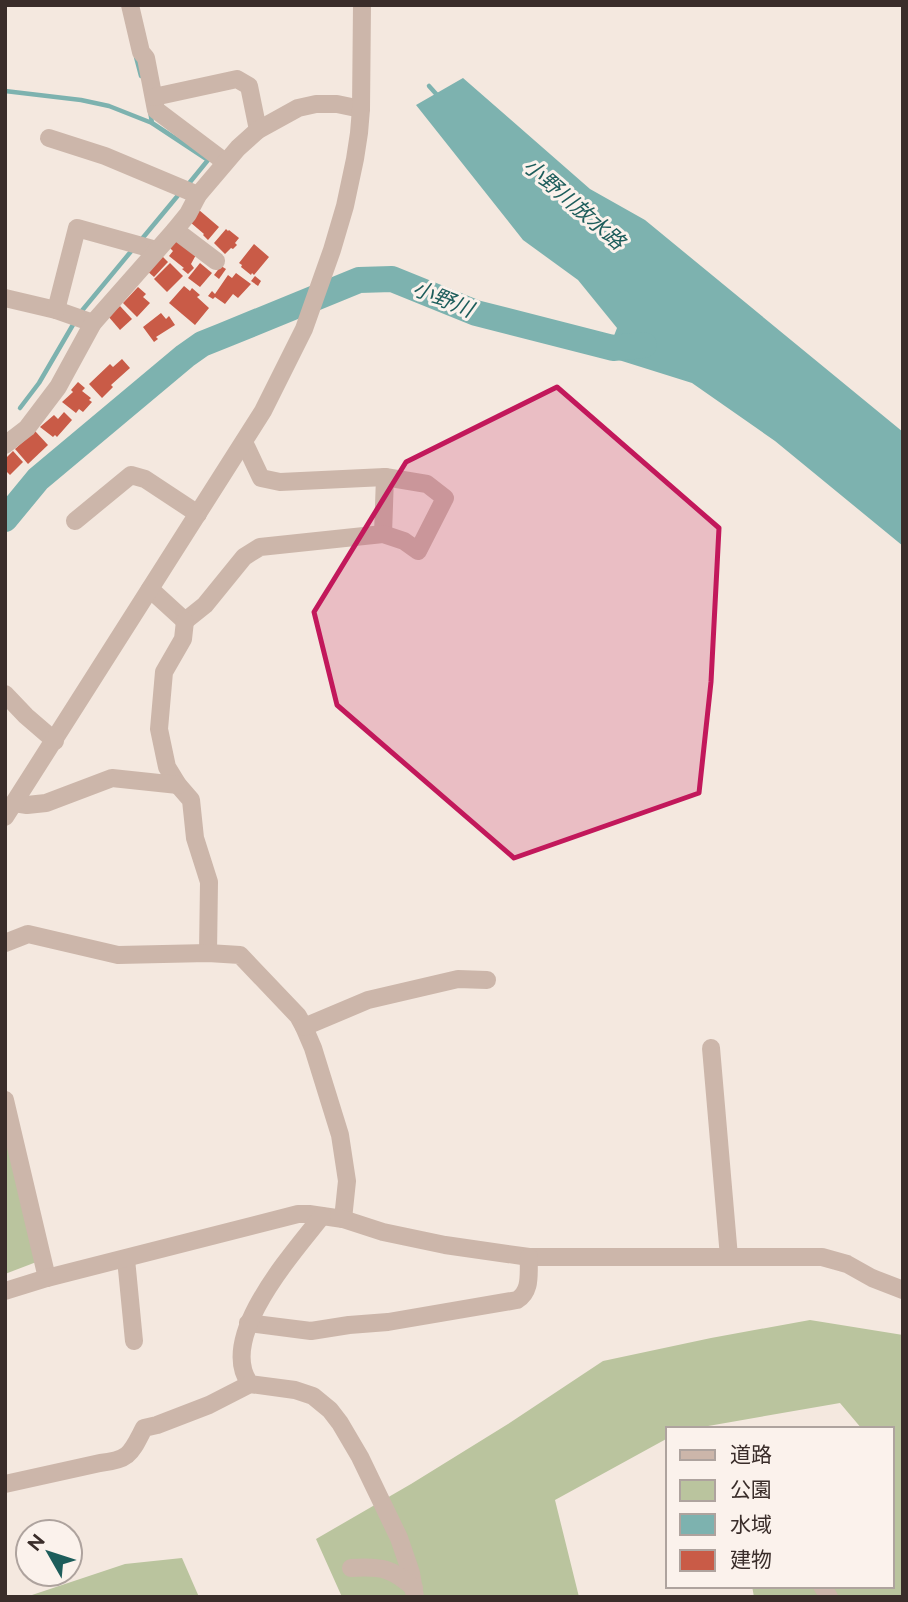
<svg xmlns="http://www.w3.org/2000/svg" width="908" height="1602" viewBox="0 0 908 1602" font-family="Raleway,'Noto Sans JP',sans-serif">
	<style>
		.green { fill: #bac49e }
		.water { fill: #7db2af }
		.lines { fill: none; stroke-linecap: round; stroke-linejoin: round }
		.stream { stroke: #7db2af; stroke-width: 4.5 }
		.river { stroke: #7db2af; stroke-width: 26 }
		.building { fill: #c95b47 }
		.minor { stroke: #ccb6aa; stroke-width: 18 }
		.tertiary { stroke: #ccb6aa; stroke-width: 18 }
		.marked { fill: #c2185b; fill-opacity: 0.2; stroke: #c2185b; stroke-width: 5; stroke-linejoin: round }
		.labels { text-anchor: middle; stroke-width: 6; stroke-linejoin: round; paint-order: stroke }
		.water-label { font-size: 21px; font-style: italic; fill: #1d5d5b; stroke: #fbf2ec }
	</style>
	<rect width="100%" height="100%" fill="#f4e8df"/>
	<g class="green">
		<path d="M5,1116L39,1261L5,1274Z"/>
		<path d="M810,1320L903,1335V1597H754L752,1586H892V1429H862L840,1403L691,1429H668V1438L555,1500L579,1597H342L316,1539L411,1484L508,1424L603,1361L711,1338Z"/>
		<path d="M182,1558L199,1597H26L125,1564Z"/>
	</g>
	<path class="water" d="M463,78L590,189L645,220L903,432V546L775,441L692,383L606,356L617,328L578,280L523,240L416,105Z"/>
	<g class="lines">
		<g class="stream">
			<path d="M136,57L141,76"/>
			<path d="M429,86L438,96"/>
			<path d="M5,91L81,100L109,106L152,123"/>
			<path d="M150,111L152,123L208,160L186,187"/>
			<path d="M141,240L180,193"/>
			<path d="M80,313L133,249"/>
			<path d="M20,408L39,383L74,323"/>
		</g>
		<path class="river" d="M5,519L38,479L185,356L202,344L222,336L359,280L392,279L476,313L613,348L644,345"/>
	</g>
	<g class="building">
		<path d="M199,210L219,227L208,240L203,235L204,234L190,222Z"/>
		<path d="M226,229L228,231L229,230L239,238L235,243L237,245L233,249L231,248L225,254L214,243Z"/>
		<path d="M179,237L197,253L191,264L194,268L188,274L182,269L184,268L169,256L173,251L170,248Z"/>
		<path d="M254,244L269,257L254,275L252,273L251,275L241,267L242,265L239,263Z"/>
		<path d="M161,255L168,262L154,277L146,270Z"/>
		<path d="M170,263L183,276L167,292L154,279Z"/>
		<path d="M200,263L212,273L200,287L188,278Z"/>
		<path d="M221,266L226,269L219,279L214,275Z"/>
		<path d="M236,273L251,284L238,298L233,294L225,304L215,297L213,299L208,296L212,291L215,294L228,275L232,278Z"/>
		<path d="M255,276L261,281L258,286L251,281Z"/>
		<path d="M184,286L190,291L192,288L200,295L197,297L209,308L195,325L169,303Z"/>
		<path d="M138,287L146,294L143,297L150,303L137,317L123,303Z"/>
		<path d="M120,306L132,319L120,330L108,316Z"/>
		<path d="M161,313L166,319L169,316L175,325L156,337L158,339L154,342L143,327Z"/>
		<path d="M122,359L130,368L111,385L113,387L102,398L89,384L110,364L113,367Z"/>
		<path d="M78,382L85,388L82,391L91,398L89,400L92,402L83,412L79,409L76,413L62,402L73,392L71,390Z"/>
		<path d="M64,412L72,420L57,437L55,435L53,437L40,427L54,415L58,419Z"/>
		<path d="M35,431L48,445L28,464L15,449Z"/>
		<path d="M13,451L23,462L10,475L5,470V459Z"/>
	</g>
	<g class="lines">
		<g class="minor">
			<path d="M130,5L141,52L146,58L156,110L225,162"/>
			<path d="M154,97L237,79L249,86L258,130"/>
			<path d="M49,138L105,156L198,195"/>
			<path d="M175,230L216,261"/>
			<path d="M5,298L56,310L93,323"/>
			<path d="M56,310L77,228L156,250"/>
			<path d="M5,445L27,428L58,387L93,323L175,230L188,214L198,195L238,148L258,130L298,108L316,104H337L361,109"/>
			<path d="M75,521L131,475L145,479L198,514"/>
			<path d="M383,534L385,477"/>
			<path d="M150,589L185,621L205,605L244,557L260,547L383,534L404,541L418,551L445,498L427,484L385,477L280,482L261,478L244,442"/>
			<path d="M185,621L183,639L164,672L159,729L167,767L178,785L191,800L195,838L209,882L208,953"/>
			<path d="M5,694L26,716L55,741"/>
			<path d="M14,803L27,805L46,803L112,778L178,785"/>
			<path d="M5,943L28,934L118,955L208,953L240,955L298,1016L304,1027L313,1048L340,1135L347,1181L343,1219"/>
			<path d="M304,1027L368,1000L458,979L487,980"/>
			<path d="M711,1048L729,1257"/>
			<path d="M5,1100L47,1278"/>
			<path d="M126,1259L134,1341"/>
			<path d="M5,1291L47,1278L298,1214H309L343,1219L383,1232L445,1245L529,1257H822L847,1264L872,1278L903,1290"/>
			<path d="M248,1323L311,1331L349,1325L388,1322L517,1300C532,1291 528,1273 529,1257"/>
			<path d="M250,1384C216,1338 294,1252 322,1216"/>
			<path d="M5,1484L100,1463C130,1460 131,1453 144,1428L157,1425L209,1405L250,1384L295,1390L313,1396L330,1410L340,1423L360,1457L399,1538L411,1573L415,1597"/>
			<path d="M351,1568C381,1566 392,1568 414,1588"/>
			<path d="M822,1586L829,1597"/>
		</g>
		<path class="tertiary" d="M5,817L263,411L304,329L332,250L345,206L355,159L359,133L361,109L362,5"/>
	</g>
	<path class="marked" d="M557,387L719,528L711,682L699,793L514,858L337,705L314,612L406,462Z"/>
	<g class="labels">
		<g class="water-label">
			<text transform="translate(574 204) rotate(41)" y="7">小野川放水路</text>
			<text transform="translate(443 299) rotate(22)" y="7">小野川</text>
		</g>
	</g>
	<rect width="908" height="1602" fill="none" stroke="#3a2d2a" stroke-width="14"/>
	<rect x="666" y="1427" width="228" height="161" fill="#fbf2ec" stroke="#aea39e" stroke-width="2"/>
	<rect x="680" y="1450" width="35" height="10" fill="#ccb6aa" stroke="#aea39e" stroke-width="2"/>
	<text x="730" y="1462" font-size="21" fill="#3a2d2a">道路</text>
	<rect x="680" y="1480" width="35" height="21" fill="#bac49e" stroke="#aea39e" stroke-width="2"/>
	<text x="730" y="1497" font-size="21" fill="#3a2d2a">公園</text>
	<rect x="680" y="1514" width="35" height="21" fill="#7db2af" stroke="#aea39e" stroke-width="2"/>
	<text x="730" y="1532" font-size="21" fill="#3a2d2a">水域</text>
	<rect x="680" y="1550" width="35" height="21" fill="#c95b47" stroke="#aea39e" stroke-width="2"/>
	<text x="730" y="1567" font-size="21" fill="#3a2d2a">建物</text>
	<g transform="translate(49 1553) rotate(309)"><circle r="33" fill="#fbf2ec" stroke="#aea39e" stroke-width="2"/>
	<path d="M0-5L12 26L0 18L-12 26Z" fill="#1d5d5b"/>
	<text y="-10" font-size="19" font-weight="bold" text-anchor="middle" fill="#3a2d2a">N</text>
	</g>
</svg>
